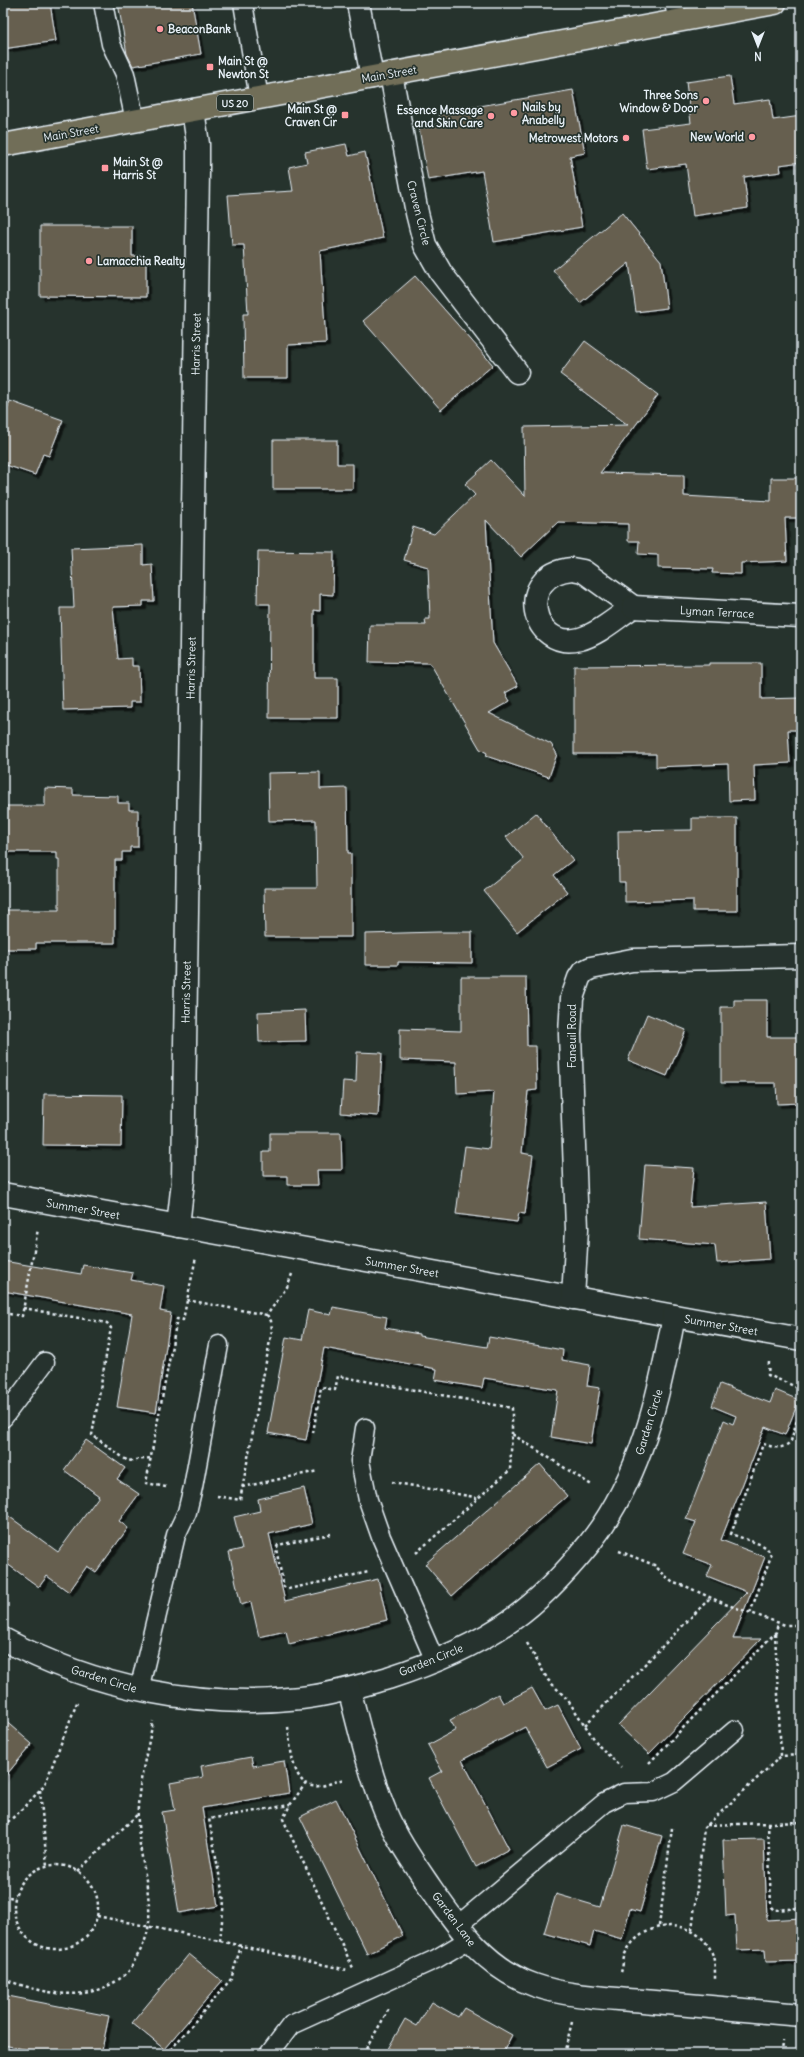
<svg xmlns="http://www.w3.org/2000/svg" width="804" height="2057" viewBox="0 0 804 2057" font-family="Delius,sans-serif">
	<style>
		.building { fill: #665e50; stroke: #e8f1f8; filter: url(#shadow) }
		.lines { fill: none; stroke-linecap: round; stroke-linejoin: round }
		.lane-casing { stroke: #e8f1f8; stroke-width: 21 }
		.street-casing { stroke: #e8f1f8; stroke-width: 25 }
		.secondary-casing { stroke: #e8f1f8; stroke-width: 25 }
		.primary-casing { stroke: #e8f1f8; stroke-width: 25 }
		.path { stroke: #e8f1f8; stroke-width: 2.5; stroke-dasharray: 3 3; stroke-linecap: butt }
		.lane { stroke: #26332d; stroke-width: 18 }
		.street { stroke: #26332d; stroke-width: 22 }
		.secondary { stroke: #26332d; stroke-width: 22 }
		.primary { stroke: #716e59; stroke-width: 22 }
		.poi-dot { fill: #ff9aa2; stroke: #26332d; stroke-width: 1.5 }
		.labels { text-anchor: middle; stroke-width: 3.5; stroke-linejoin: round; paint-order: stroke }
		.shield { fill: #26332d; stroke: #aeb8bb; stroke-width: 1 }
		.shield-label { font-size: 10px; font-weight: bold; fill: #e8f1f8 }
		.poi-label { font-size: 11px; font-weight: bold; fill: #e8f1f8; stroke: #26332d; text-anchor: start }
		.street-label { font-size: 11px; fill: #e8f1f8; stroke: #26332d }
	</style>
	<defs>
		<filter id="shadow"><feDropShadow dx="3.5" dy="3.5" stdDeviation="0" flood-color="#0009"/></filter>
	</defs>
	<rect width="100%" height="100%" fill="#26332d"/>
	<filter id="ink" filterUnits="userSpaceOnUse"><feTurbulence type="fractalNoise" baseFrequency=".025" numOctaves="2"/><feDisplacementMap in="SourceGraphic" scale="8" xChannelSelector="R" yChannelSelector="G"/><feConvolveMatrix kernelMatrix="1 2 1 2 8 2 1 2 1" color-interpolation-filters="sRGB"/></filter>
	<g filter="url(#ink)">
		<g class="building">
			<path d="M3,3H50L56,41L3,49Z"/>
			<path d="M118,3H192L201,54L133,66L127,54Z"/>
			<path d="M730,76L734,104L770,99L773,120L801,116V162L780,165L781,172L744,177L748,208L693,216L686,164L647,169L642,129L691,123L686,82Z"/>
			<path d="M573,90L585,153L570,156L582,227L494,242L482,171L428,180L419,128L441,124L439,113Z"/>
			<path d="M346,144L349,156L365,152L383,238L320,251L326,343L288,345V378H244L243,314H248L244,245H232L228,195L293,191L289,167L307,163L305,152Z"/>
			<path d="M622,213L661,261L667,308L636,312L629,263L580,303L553,270Z"/>
			<path d="M40,226H132V256H146V297L40,296Z"/>
			<path d="M415,276L493,365L441,410L363,321Z"/>
			<path d="M585,341L658,395L600,473L684,475V496L771,501V478H801V518H785L787,561L741,563V574L712,573L713,569L658,568V555L638,554L639,541H628V524L558,522L521,557L486,520L493,643L518,686L505,693L510,701L489,713L551,744L557,754L549,777L486,756L487,753L480,749L430,663L369,662L370,625H426L425,619H430L428,567L404,560L413,527L434,534L475,495L465,484L491,460L525,496L524,427L628,425L560,374Z"/>
			<path d="M10,401L63,420L49,456L43,454L35,475L3,464V421Z"/>
			<path d="M273,440H337V464H353V489H273Z"/>
			<path d="M143,545V565L152,564L154,601H143V606L113,607L118,659L132,658V666H139L140,702H130V708L63,710L60,608H74L71,548Z"/>
			<path d="M258,551L334,552L333,595L320,594V611L314,610V678H338V718H269L270,604H257Z"/>
			<path d="M709,663H761V699L801,698V730H788L790,763L754,765L755,800L729,801L728,764L656,767V754H574V666L709,665Z"/>
			<path d="M320,772V789L347,788L348,853H351V937H265L264,888H317L316,820L269,821L268,773Z"/>
			<path d="M45,788L73,789V795L118,796V803H129V810H138V847H130V852H122V860H115V943H36V949H3V910H59V859H57V852H3V806H45Z"/>
			<path d="M536,813L573,860L554,875L567,892L517,932L484,891L524,859L506,837Z"/>
			<path d="M692,818H737V911H693V900L625,902V882H619L618,831L692,830Z"/>
			<path d="M438,932H472V963L398,962V965H365V934Z"/>
			<path d="M461,977H526L527,1046H536L537,1090L528,1091L522,1153L533,1155L525,1214L519,1213L517,1222L456,1214L465,1146L489,1149L494,1092L457,1094L456,1062L400,1060V1029L461,1031Z"/>
			<path d="M734,1000H767V1037H798L801,1103L777,1104L776,1083H721V1007H734Z"/>
			<path d="M305,1010L306,1041L259,1042L258,1012Z"/>
			<path d="M647,1014L686,1030L667,1076L628,1060Z"/>
			<path d="M357,1052L382,1053L378,1116L341,1113L343,1081L356,1082Z"/>
			<path d="M44,1094L122,1095L121,1146L43,1145Z"/>
			<path d="M270,1133H341L342,1170H317L318,1185H287V1176H263V1152H270Z"/>
			<path d="M645,1165L694,1168L690,1207L766,1202L770,1259L717,1263L715,1245L639,1239Z"/>
			<path d="M3,1261L81,1274L83,1265L133,1273L131,1280L164,1286L160,1311L171,1313L156,1413L117,1407L132,1314L3,1291Z"/>
			<path d="M333,1307L387,1317L385,1328L419,1334V1336L487,1347L489,1337L563,1350L562,1360L590,1365L587,1386L600,1388L591,1444L551,1437L558,1390L484,1378L482,1388L435,1380L437,1369L324,1348L306,1440L268,1433L286,1337L302,1340L308,1310L331,1315Z"/>
			<path d="M720,1384L770,1403L775,1390L799,1400L785,1435L765,1427L721,1540L765,1557L733,1639H761L649,1754L618,1725L747,1592L707,1576L712,1565L683,1554L696,1522L686,1519L724,1420L733,1424L736,1416L712,1406Z"/>
			<path d="M86,1440L125,1468L117,1479L139,1494L119,1521L128,1528L96,1572L87,1566L69,1592L47,1576L39,1587L3,1561V1512L58,1552L99,1496L64,1470Z"/>
			<path d="M540,1464L567,1496L452,1596L425,1564Z"/>
			<path d="M304,1488L312,1524L269,1534L285,1601L378,1579L387,1620L289,1644L286,1631L259,1637L251,1602L241,1605L229,1552L242,1549L234,1517L260,1511L258,1499Z"/>
			<path d="M532,1688L545,1711L558,1705L581,1749L547,1767L525,1727L462,1760L509,1849L476,1867L429,1778L442,1771L428,1745L456,1730L450,1720L498,1694L503,1703Z"/>
			<path d="M3,1719L32,1744L3,1779Z"/>
			<path d="M251,1757L253,1766L284,1761L289,1793L202,1808L218,1906L179,1913L162,1812L175,1810L170,1783L203,1777L201,1766Z"/>
			<path d="M336,1799L403,1936L367,1954L300,1817Z"/>
			<path d="M624,1825L662,1836L640,1912L630,1909L622,1939L594,1931L590,1946L544,1933L556,1894L600,1907Z"/>
			<path d="M764,1839L767,1920L801,1918V1961L766,1962L765,1949L737,1950L735,1915L726,1916L723,1840Z"/>
			<path d="M189,1954L222,1981L164,2049L132,2023Z"/>
			<path d="M3,1995L109,2016L101,2054H50L3,2045Z"/>
			<path d="M432,2002L458,2017L464,2008L512,2035L502,2054H385L405,2019L417,2026Z"/>
		</g>
		<g class="lines">
			<defs>
				<g id="lane">
					<path d="M103,3L111,44L125,74L135,121"/>
					<path d="M243,3L259,98"/>
					<path d="M674,3L678,21"/>
					<path d="M3,1418L45,1362"/>
					<path d="M365,1428L360,1461L368,1500L381,1537L435,1661"/>
					<path d="M139,1690L176,1535L187,1512L193,1487L219,1345"/>
					<path d="M457,1926L604,1803L624,1793L653,1792L674,1782L735,1730"/>
					<path d="M269,2054L291,2025L436,1959L468,1940"/>
				</g>
				<g id="street">
					<path d="M391,74L417,213L425,245L441,273L517,372"/>
					<path d="M572,569L583,571L633,607C617,617 599,634 580,639C531,652 514,574 572,569Z"/>
					<path d="M633,607L801,616"/>
					<path d="M3,1194L801,1339"/>
					<path d="M178,1226L183,1181L198,172V144L193,110"/>
					<path d="M573,1298L577,1229L570,1034L572,998L579,978L583,972L591,968L632,960L801,956"/>
					<path d="M3,1639C94,1688 198,1709 301,1698C330,1695 359,1686 388,1678C432,1664 475,1646 513,1619C541,1599 567,1571 589,1544C641,1478 659,1397 674,1316"/>
					<path d="M349,1689C360,1730 369,1772 385,1811C396,1838 413,1862 430,1887C458,1927 485,1968 534,1985C568,1997 607,1998 643,2001C696,2006 748,2010 801,2015"/>
				</g>
				<path id="secondary" d="M358,3L372,77"/>
				<path id="primary" d="M3,145L775,3"/>
			</defs>
			<use href="#lane" class="lane-casing"/>
			<use href="#street" class="street-casing"/>
			<use href="#secondary" class="secondary-casing"/>
			<use href="#primary" class="primary-casing"/>
			<g class="path">
				<path d="M187,1300L267,1315"/>
				<path d="M23,1308L107,1323L111,1328L92,1435L128,1461L151,1458"/>
				<path d="M3,1313L22,1316L38,1229"/>
				<path d="M769,1362L768,1375L801,1389"/>
				<path d="M313,1433L321,1387L335,1390L338,1376L512,1408V1434"/>
				<path d="M392,1482L474,1497L477,1499"/>
				<path d="M166,1487L146,1483L177,1319L183,1320L196,1257"/>
				<path d="M242,1487L318,1471"/>
				<path d="M217,1496L240,1500L272,1330L271,1321L267,1315L287,1287L292,1274"/>
				<path d="M331,1534L278,1545L276,1549L284,1587L288,1589L369,1572"/>
				<path d="M619,1551L654,1565L673,1583L685,1586L725,1604L785,1625H801"/>
				<path d="M416,1553L510,1470L512,1434L593,1486"/>
				<path d="M750,1613L771,1556L767,1548L762,1545L731,1534L763,1444C774,1447 782,1451 791,1441L801,1406"/>
				<path d="M775,1633L781,1756L801,1755"/>
				<path d="M527,1643L548,1680L567,1699L599,1746L621,1767"/>
				<path d="M585,1725L710,1598"/>
				<path d="M288,1727C291,1746 291,1791 320,1786C328,1785 336,1781 344,1779"/>
				<path d="M649,1763L771,1637L776,1632L778,1623"/>
				<path d="M306,1783L290,1805L283,1819L353,1968"/>
				<path d="M40,1790L47,1866"/>
				<path d="M768,1823L771,1907L774,1910L801,1908"/>
				<path d="M707,1825L801,1822"/>
				<path d="M3,1826L24,1808L45,1784L78,1700"/>
				<circle cx="56" cy="1907" r="42"/>
				<path d="M78,1871L138,1814"/>
				<path d="M3,1896L15,1898"/>
				<path d="M97,1916L220,1941L347,1970"/>
				<path d="M659,1926L672,1828"/>
				<path d="M692,1930L704,1828L781,1756"/>
				<path d="M220,1941L224,1901L209,1819L290,1805"/>
				<path d="M621,1972C623,1967 623,1959 625,1954C640,1922 686,1916 707,1944C715,1954 715,1967 715,1979"/>
				<path d="M3,1979C45,1994 89,2005 126,1974C131,1970 133,1963 136,1958C143,1947 148,1935 149,1922C151,1888 139,1856 138,1823C136,1789 147,1754 153,1721"/>
				<path d="M3,2051L15,2054"/>
				<path d="M332,2053L333,2054"/>
				<path d="M167,2054L231,1979L241,1946"/>
				<path d="M363,2054L389,2009"/>
				<path d="M564,2054L572,2022"/>
				<path d="M782,2054L783,2041"/>
			</g>
			<use href="#lane" class="lane"/>
			<use href="#street" class="street"/>
			<use href="#secondary" class="secondary"/>
			<use href="#primary" class="primary"/>
		</g>
	</g>
	<g class="poi-dot">
		<circle cx="160" cy="29" r="4"/>
		<rect x="206" y="63" width="8" height="8" rx="2"/>
		<circle cx="706" cy="101" r="4"/>
		<circle cx="514" cy="113" r="4"/>
		<rect x="341" y="111" width="8" height="8" rx="2"/>
		<circle cx="491" cy="116" r="4"/>
		<circle cx="752" cy="137" r="4"/>
		<circle cx="626" cy="138" r="4"/>
		<rect x="101" y="164" width="8" height="8" rx="2"/>
		<circle cx="89" cy="261" r="4"/>
	</g>
	<g class="labels">
		<rect class="shield" x="217" y="95" width="36" height="16" rx="3"/>
		<g class="shield-label">
			<text x="235" y="107">US 20</text>
		</g>
		<g class="poi-label">
			<text x="168" y="33">BeaconBank</text>
			<text x="218" y="65">Main St @<tspan x="218" dy="13">Newton St</tspan></text>
			<text x="698" y="99" text-anchor="end">Three Sons<tspan x="698" dy="13">Window &amp; Door</tspan></text>
			<text x="522" y="111">Nails by<tspan x="522" dy="13">Anabelly</tspan></text>
			<text x="337" y="113" text-anchor="end">Main St @<tspan x="337" dy="13">Craven Cir</tspan></text>
			<text x="483" y="114" text-anchor="end">Essence Massage<tspan x="483" dy="13">and Skin Care</tspan></text>
			<text x="744" y="141" text-anchor="end">New World</text>
			<text x="618" y="142" text-anchor="end">Metrowest Motors</text>
			<text x="113" y="166">Main St @<tspan x="113" dy="13">Harris St</tspan></text>
			<text x="97" y="265">Lamacchia Realty</text>
		</g>
		<g class="street-label">
			<text transform="translate(389 74) rotate(-10)" y="4">Main Street</text>
			<text transform="translate(71 133) rotate(-10)" y="4">Main Street</text>
			<text transform="translate(419 213) rotate(76)" y="4">Craven Circle</text>
			<text transform="translate(196 344) rotate(-89)" y="4">Harris Street</text>
			<text transform="translate(717 612) rotate(3)" y="4">Lyman Terrace</text>
			<text transform="translate(191 668) rotate(-89)" y="4">Harris Street</text>
			<text transform="translate(186 992) rotate(-89)" y="4">Harris Street</text>
			<text transform="translate(572 1036) rotate(-90)" y="4">Faneuil Road</text>
			<text transform="translate(83 1209) rotate(10)" y="4">Summer Street</text>
			<text transform="translate(402 1267) rotate(10)" y="4">Summer Street</text>
			<text transform="translate(721 1325) rotate(10)" y="4">Summer Street</text>
			<text transform="translate(649 1422) rotate(-73)" y="4">Garden Circle</text>
			<text transform="translate(431 1660) rotate(-22)" y="4">Garden Circle</text>
			<text transform="translate(104 1679) rotate(17)" y="4">Garden Circle</text>
			<text transform="translate(454 1919) rotate(53)" y="4">Garden Lane</text>
		</g>
	</g>
	<rect width="804" height="2057" fill="none" stroke="#26332d" stroke-width="16"/>
	<rect x="8" y="8" width="788" height="2041" fill="none" stroke="#e8f1f8" stroke-width="1.5" filter="url(#ink)"/>
	<g transform="translate(758 46) rotate(180)" stroke="#26332d" stroke-width="3" paint-order="stroke">
	<path d="M0-3L7 15L0 10L-7 15Z" fill="#e8f1f8"/>
	<text y="-6" font-size="11" font-weight="bold" text-anchor="middle" fill="#e8f1f8">N</text>
	</g>
</svg>
